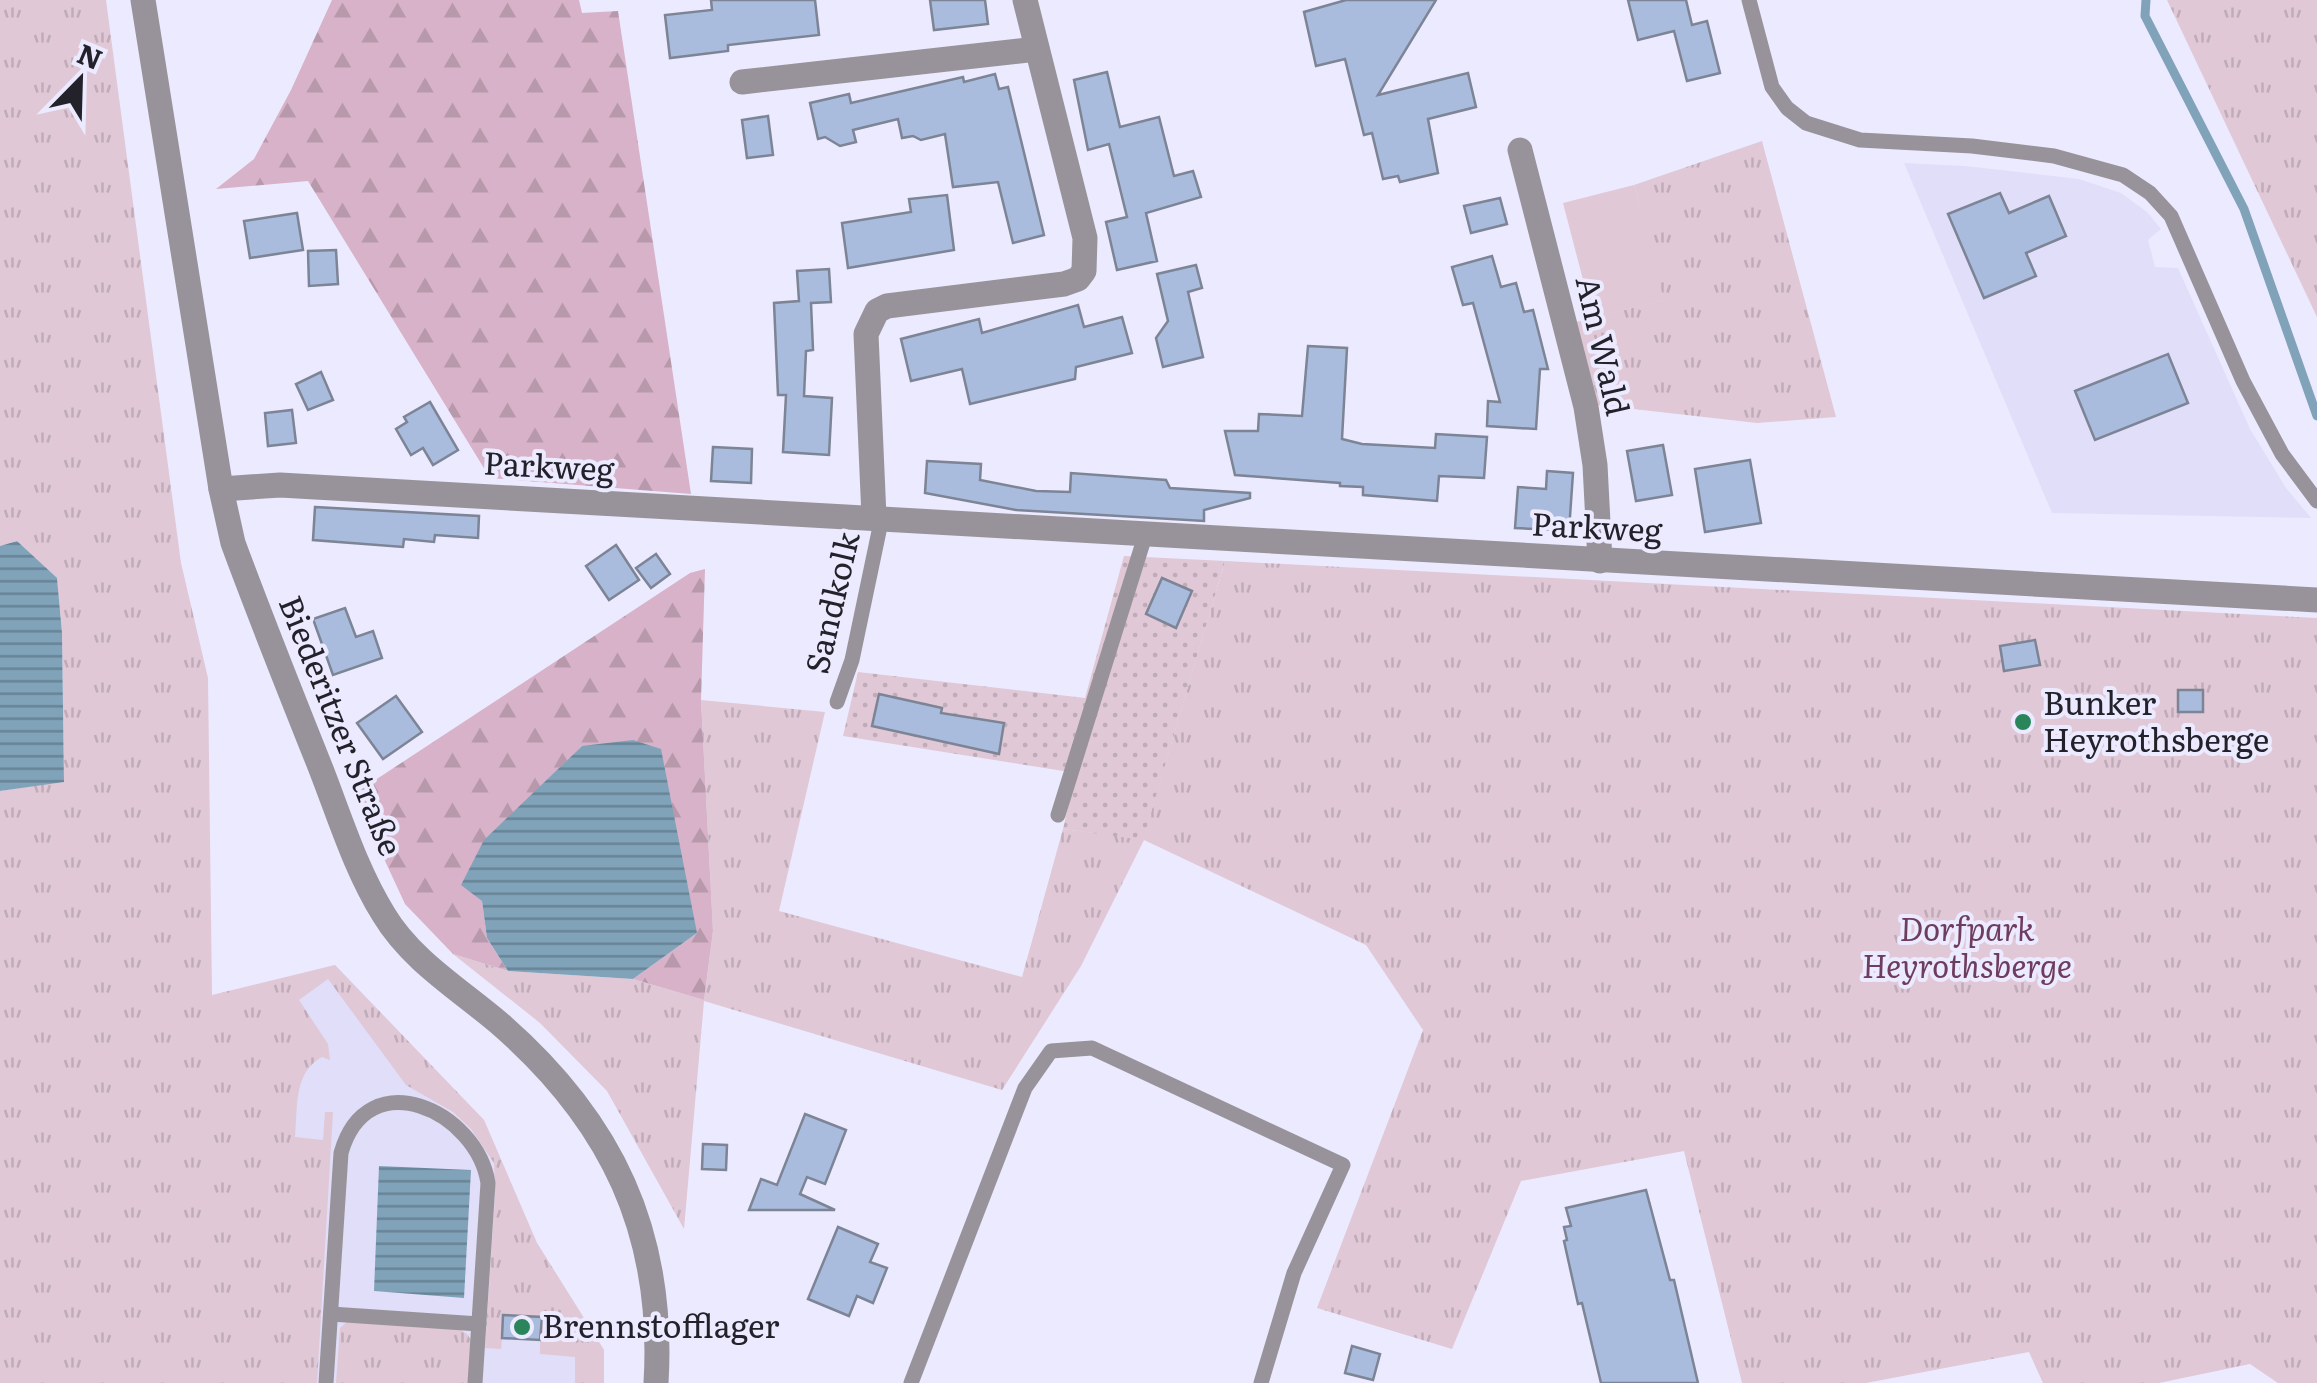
<svg xmlns="http://www.w3.org/2000/svg" width="2317" height="1383" viewBox="0 0 2317 1383" font-family="Literata,serif">
	<style>
		.built { fill: #e0def9 }
		.grass { fill: url(#grass-tufts) }
		.forest { fill: url(#forest-firs) }
		.garden { fill: url(#garden-dots) }
		.pitch { fill: #e0c8d6 }
		.water { fill: url(#water-rules) }
		.lines { fill: none; stroke-linecap: round; stroke-linejoin: round }
		.stream { stroke: #80a3ba; stroke-width: 9 }
		.building { fill: #aabcdd; stroke: #7c8495; stroke-width: 2.5 }
		.service { stroke: #98939a; stroke-width: 15 }
		.minor { stroke: #98939a; stroke-width: 25 }
		.tertiary { stroke: #98939a; stroke-width: 25 }
		.poi-dot { fill: #2b855b; stroke: #eceaff; stroke-width: 4 }
		.labels { text-anchor: middle; stroke-width: 8; stroke-linejoin: round; paint-order: stroke }
		.street-label { font-size: 32px; fill: #23222a; stroke: #eceaff }
		.poi-label { font-size: 32px; fill: #23222a; stroke: #eceaff; text-anchor: start }
		.park-label { font-size: 32px; font-style: italic; fill: #6e3d5d; stroke: #eceaff }
	</style>
	<defs>
		<pattern id="grass-tufts" width="24" height="20" patternUnits="userSpaceOnUse" patternTransform="scale(2.5)"><rect width="24" height="20" fill="#e0c8d6"/><path d="M3 7l-1-3M5 7V3M7 7l1-3M15 17l-1-3M17 17v-4M19 17l1-3" fill="none" stroke="#c0acb8"/></pattern>
		<pattern id="forest-firs" width="22" height="20" patternUnits="userSpaceOnUse" patternTransform="scale(2.5)"><rect width="22" height="20" fill="#d7b2c8"/><path d="M5 1l3.5 6h-7zM16 11l3.5 6h-7z" fill="#b899ac"/></pattern>
		<pattern id="garden-dots" width="8" height="8" patternUnits="userSpaceOnUse" patternTransform="scale(2.5)"><rect width="8" height="8" fill="#e0c8d6"/><path d="M2 2h.1M6 6h.1" fill="none" stroke="#c0acb8" stroke-width="1.8" stroke-linecap="round"/></pattern>
		<pattern id="water-rules" width="6" height="5" patternUnits="userSpaceOnUse" patternTransform="scale(2.5)"><rect width="6" height="5" fill="#80a3ba"/><path d="M0 2.5h6" fill="none" stroke="#688497"/></pattern>
	</defs>
	<rect width="100%" height="100%" fill="#eceaff"/>
	<g class="built">
		<path d="M1904,163L1965,166L2079,179L2121,193L2147,212L2161,229L2148,240L2155,267L2178,268L2250,429L2286,488L2311,518L2052,513Z"/>
		<path d="M335,965L484,1120L537,1243L604,1350V1383H245L212,996Z"/>
	</g>
	<g class="grass">
		<path d="M0,0H106L181,563L208,678L212,995L335,965L484,1120L537,1243L604,1350V1383H575V1357L540,1354V1340L502,1338L501,1349L485,1348L495,1196L494,1163L471,1129L453,1112L406,1085L328,979L299,1000L328,1044L330,1060L322,1057C293,1073 298,1107 295,1137L323,1140L325,1112H333L317,1383H0V791L64,781L62,633L57,579L17,541L0,546Z"/>
		<path d="M2167,0H2317V317Z"/>
		<path d="M1762,141L1836,417L1757,423L1598,405L1576,322L1663,300L1634,185Z"/>
		<path d="M1225,561L2317,618V1383H2278L2250,1364L2159,1383H2043L2029,1352L1866,1383H1742L1684,1151L1521,1181L1452,1349L1317,1308L1423,1030L1366,945L1144,840L1081,966L1002,1090L704,1001L684,1229L607,1091L540,1023L453,954L508,971L633,979L704,1000L713,931L701,700L825,712L779,911L1022,977L1063,829L1143,839Z"/>
		<path d="M347,1322L458,1328L468,1335L471,1341L468,1383H336L340,1328Z"/>
	</g>
	<g class="forest">
		<path d="M332,0H579L582,13L618,11L691,494L490,478L308,181L216,189L254,159L291,90Z"/>
		<path d="M705,569L701,700L713,931L704,1000L633,979L697,933L582,746L535,792L482,901L487,938L508,971L453,954L405,904L354,794L690,573Z"/>
	</g>
	<path class="garden" d="M1124,556L1225,561L1143,840L1063,829L1076,773L843,736L858,672L1085,698Z"/>
	<path class="pitch" d="M1634,185L1664,300L1593,318L1563,203Z"/>
	<g class="water">
		<path d="M17,541L57,578L62,633L64,782L0,791V546Z"/>
		<path d="M633,740L661,749L697,933L633,979L508,971L487,938L482,901L461,885L484,840L582,746Z"/>
		<path d="M379,1166L471,1170L464,1298L374,1291Z"/>
	</g>
	<g class="lines">
		<path class="stream" d="M2146,0L2145,16L2244,209L2317,416"/>
	</g>
	<g class="building">
		<path d="M711,0H815L819,35L728,45V51L670,58L665,15L712,10Z"/>
		<path d="M930,0H985L988,24L934,30Z"/>
		<path d="M1346,0H1436L1378,95L1468,73L1476,107L1428,119L1438,173L1400,182L1398,176L1383,179L1372,133L1364,135L1345,59L1316,66L1304,12Z"/>
		<path d="M1628,0H1686L1692,25L1707,21L1720,73L1687,81L1674,31L1638,40Z"/>
		<path d="M1107,72L1120,127L1159,117L1174,176L1193,171L1201,197L1146,213L1157,261L1117,270L1106,222L1127,217L1109,144L1088,150L1074,80Z"/>
		<path d="M995,74L999,89L1008,87L1044,235L1013,243L998,182L953,187L945,134L921,140L913,136L902,138L898,119L853,130L856,142L840,146L825,137L818,139L810,103L849,94L851,103L963,77L964,82Z"/>
		<path d="M768,116L773,155L747,158L742,120Z"/>
		<path d="M2000,193L2009,213L2049,196L2066,236L2026,253L2036,276L1984,298L1948,214Z"/>
		<path d="M947,195L954,250L848,268L842,223L911,212L909,199Z"/>
		<path d="M1500,198L1507,224L1471,233L1464,206Z"/>
		<path d="M297,213L303,250L250,258L244,221Z"/>
		<path d="M336,250L338,284L309,286L308,251Z"/>
		<path d="M1492,256L1501,287L1516,283L1524,312L1533,310L1548,369H1540L1536,429L1487,426L1488,401L1500,402L1473,303L1463,305L1452,267Z"/>
		<path d="M1196,265L1202,288L1188,292L1203,357L1163,367L1156,338L1168,321L1157,274Z"/>
		<path d="M829,269L831,302L811,303L813,350L806,351L804,396L832,398L829,455L783,452L786,395H778L774,303L799,301L797,271Z"/>
		<path d="M1078,305L1084,327L1122,317L1132,353L1076,367L1075,379L970,404L962,369L911,381L901,339L979,319L982,333Z"/>
		<path d="M1308,346L1347,348L1342,439L1362,444L1435,448L1436,434L1487,437L1484,478L1439,476L1437,501L1363,495V487L1340,486V483L1235,475L1225,431H1258L1259,414L1302,416Z"/>
		<path d="M2168,354L2188,403L2095,440L2075,391Z"/>
		<path d="M321,372L333,400L308,410L296,384Z"/>
		<path d="M430,402L458,450L433,465L423,448L411,455L396,429L407,422L404,417Z"/>
		<path d="M292,410L296,443L268,446L265,413Z"/>
		<path d="M1663,445L1672,495L1636,501L1627,451Z"/>
		<path d="M713,447L752,449L751,483L711,481Z"/>
		<path d="M1750,460L1761,523L1705,532L1695,469Z"/>
		<path d="M927,461L981,464L980,480L1036,491L1070,492L1071,473L1166,480L1170,488L1250,493V498L1204,510V521L1016,510L925,493Z"/>
		<path d="M1547,471L1573,473L1569,531L1515,528L1518,487L1546,489Z"/>
		<path d="M315,507L479,516L478,538L435,535L434,542L404,539L403,547L313,540Z"/>
		<path d="M616,545L639,580L609,600L586,566Z"/>
		<path d="M656,554L670,574L651,588L636,568Z"/>
		<path d="M1162,578L1192,591L1176,628L1146,614Z"/>
		<path d="M345,608L356,637L373,631L382,658L333,675L313,619Z"/>
		<path d="M2035,640L2040,665L2004,671L2000,646Z"/>
		<rect x="2178" y="690" width="25" height="22"/>
		<path d="M879,694L942,708L941,713L1004,723L999,754L872,726Z"/>
		<path d="M396,696L422,732L383,759L357,723Z"/>
		<path d="M805,1114L846,1130L825,1184L807,1177L800,1194L835,1210H749L761,1179L777,1185Z"/>
		<path d="M703,1144L727,1145L726,1170L702,1169Z"/>
		<path d="M1646,1190L1670,1280H1674L1698,1383H1601L1582,1303L1578,1304L1564,1241L1567,1240L1564,1227L1571,1226L1566,1208Z"/>
		<path d="M838,1227L878,1244L870,1262L887,1268L873,1303L857,1296L849,1316L808,1299Z"/>
		<path d="M503,1315L542,1317L540,1340L502,1338Z"/>
		<path d="M1352,1346L1380,1354L1373,1380L1345,1373Z"/>
	</g>
	<g class="lines">
		<g class="service">
			<path d="M1749,0L1772,87L1787,108L1806,123L1860,140L1972,146L2054,156L2123,175L2150,193L2171,216L2243,381L2282,454L2317,501"/>
			<path d="M837,702L852,660L882,517"/>
			<path d="M1058,815L1145,536"/>
			<path d="M331,1314L479,1324"/>
			<path d="M326,1383L341,1153C367,1060 477,1111 488,1183L475,1383"/>
			<path d="M911,1383L1025,1088L1051,1051L1092,1048L1343,1165L1294,1273L1261,1383"/>
		</g>
		<g class="minor">
			<path d="M742,82L1037,49"/>
			<path d="M1520,150L1586,407L1595,465L1600,561"/>
			<path d="M221,489L280,485L2317,600"/>
			<path d="M874,517L866,334L877,311L887,306L1064,284L1078,279L1084,271L1085,238L1025,0"/>
		</g>
		<path class="tertiary" d="M143,0L221,489L233,543C261,619 291,694 321,769C340,818 356,870 384,915C411,960 459,989 499,1023C612,1121 665,1233 656,1383"/>
	</g>
	<g class="poi-dot">
		<circle cx="2023" cy="722" r="10"/>
		<circle cx="522" cy="1327" r="10"/>
	</g>
	<g class="labels">
		<g class="street-label">
			<text transform="translate(1602 346) rotate(77)" y="11">Am Wald</text>
			<text transform="translate(549 467) rotate(3)" y="11">Parkweg</text>
			<text transform="translate(1597 528) rotate(3)" y="11">Parkweg</text>
			<text transform="translate(833 603) rotate(-77)" y="11">Sandkolk</text>
			<text transform="translate(340 726) rotate(68)" y="11">Biederitzer Straße</text>
		</g>
		<g class="poi-label">
			<text x="2043" y="715">Bunker<tspan x="2043" dy="37">Heyrothsberge</tspan></text>
			<text x="542" y="1338">Brennstofflager</text>
		</g>
		<g class="park-label">
			<text x="1967" y="941">Dorfpark<tspan x="1967" dy="37">Heyrothsberge</tspan></text>
		</g>
	</g>
	<g transform="translate(80 80) rotate(23)" stroke="#eceaff" stroke-width="8" paint-order="stroke">
	<path d="M0-8L18 38L0 25L-18 38Z" fill="#23222a"/>
	<text y="-15" font-size="28" font-weight="bold" text-anchor="middle" fill="#23222a">N</text>
	</g>
</svg>
